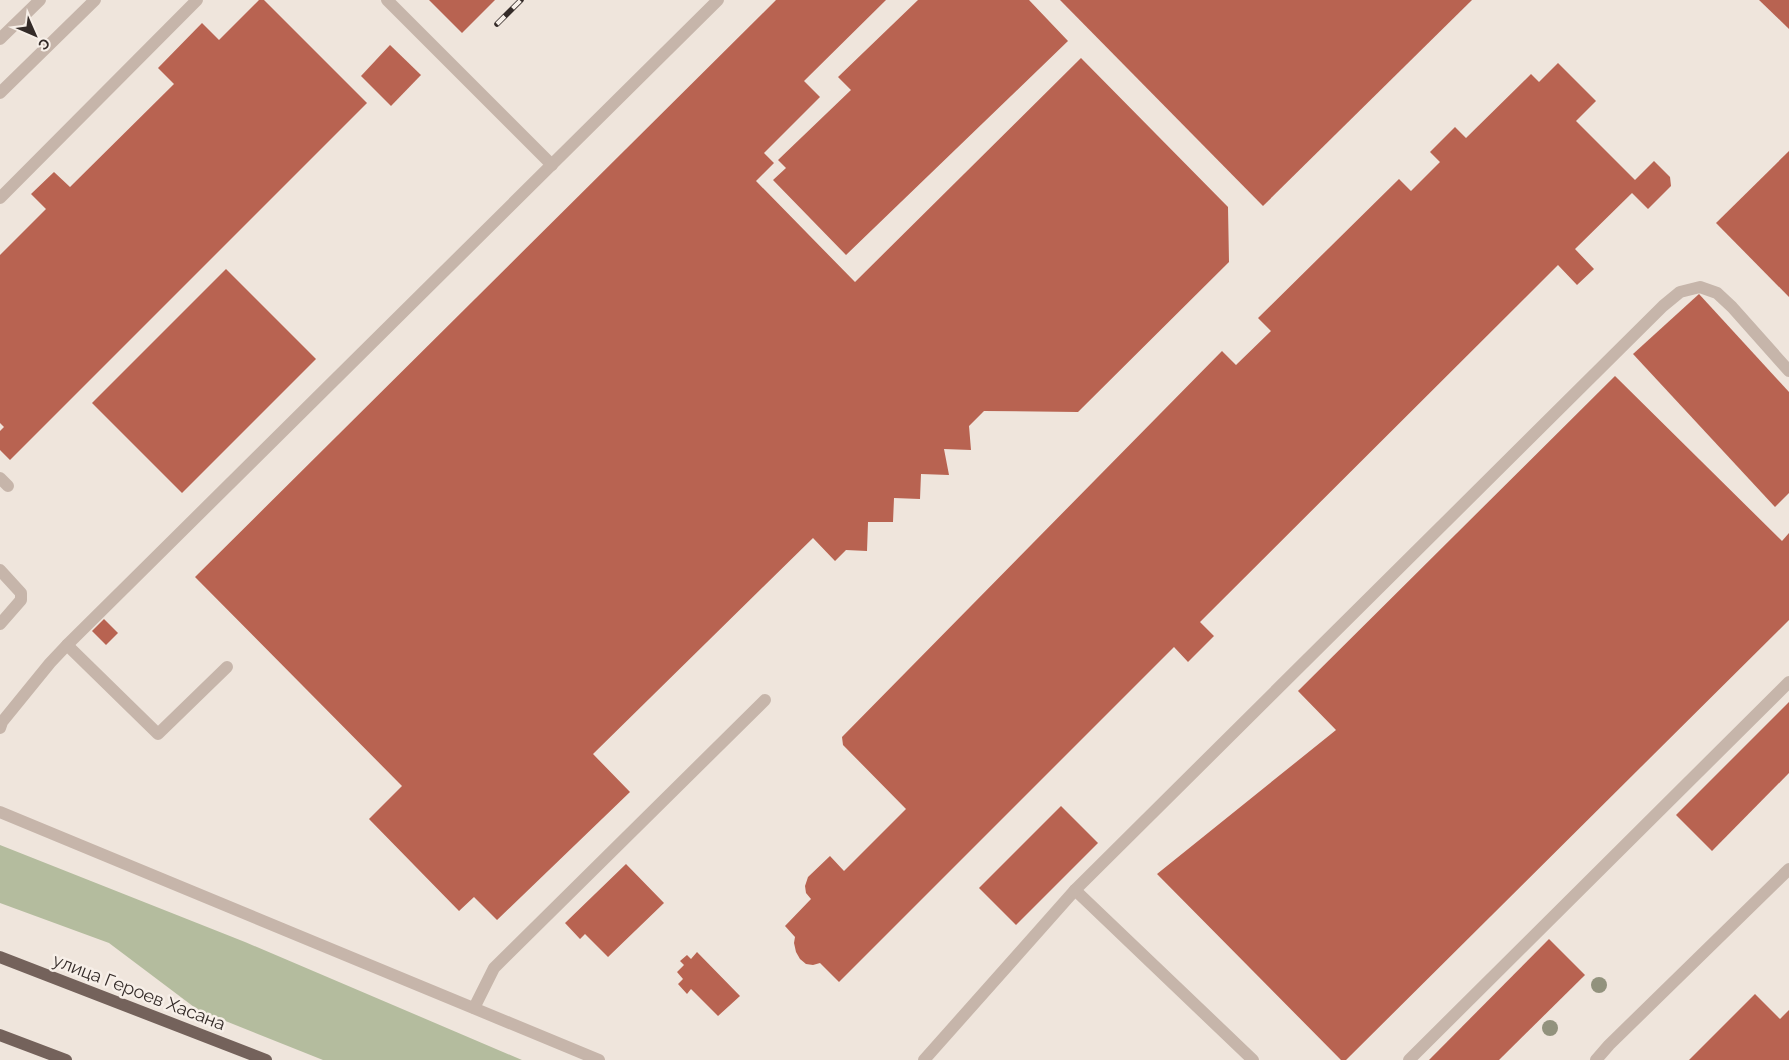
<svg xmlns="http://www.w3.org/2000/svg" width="1789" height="1060" viewBox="0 0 1789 1060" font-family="Raleway,sans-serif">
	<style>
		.green { fill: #b4bc9e }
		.building { fill: #b86351 }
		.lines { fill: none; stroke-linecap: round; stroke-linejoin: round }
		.service { stroke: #c6b5aa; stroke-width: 12 }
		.primary { stroke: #74625b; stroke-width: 12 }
		.rail-casing { stroke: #342b28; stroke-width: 5.5 }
		.rail { stroke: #f7efe8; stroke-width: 4; stroke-dasharray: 11; stroke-linecap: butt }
		.tree { fill: #92927d }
		.labels { text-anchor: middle; stroke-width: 5; stroke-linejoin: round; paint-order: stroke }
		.street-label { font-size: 18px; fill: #342b28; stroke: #f7efe8 }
	</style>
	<rect width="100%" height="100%" fill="#efe5dc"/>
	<path class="green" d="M0,845L245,942L522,1060H323L198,1010L109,943L0,903Z"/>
	<g class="building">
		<path d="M259,0H264L367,103L10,460L0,450V431L4,427L0,423V255L46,209L31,194L54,172L70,187L174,84L158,68L202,23L219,40Z"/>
		<path d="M429,0H495L462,33Z"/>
		<path d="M776,0H886L804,81L820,97L764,153L774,163L756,181L855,282L1081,58L1228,207L1229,262L1078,412L984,411L969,426L971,450L944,449L949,475L921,474L920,499L894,498L893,522H868L867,551L846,550L835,561L813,538L593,754L630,792L497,920L474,897L459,911L369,819L402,786L195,577Z"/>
		<path d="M918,0H1029L1068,41L846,255L773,180L786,168L778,160L851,90L838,77Z"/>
		<path d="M1060,0H1472L1263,206Z"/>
		<path d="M1759,0H1789V29Z"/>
		<path d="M390,45L421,75L391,106L361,76Z"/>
		<path d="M1558,63L1596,101L1576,121L1635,180L1654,161L1670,177L1671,186L1648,209L1632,193L1575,249L1594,269L1577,285L1558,265L1200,622L1214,636L1188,662L1174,647L839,982L820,963L813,965L806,964L800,959L796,952L794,943L795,937L785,926L811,899L806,893L805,886L808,877L830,856L844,871L906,809L843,745L842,737L1222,351L1236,365L1271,331L1258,318L1399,179L1411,191L1440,162L1430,152L1455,127L1466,138L1531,74L1539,82Z"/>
		<path d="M1789,151V297L1716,223Z"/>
		<path d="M226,269L316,359L182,493L92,403Z"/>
		<path d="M1699,294L1789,392V493L1775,507L1633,354Z"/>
		<path d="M1615,376L1782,541L1789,533V620L1346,1060H1341L1157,874L1336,730L1298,691Z"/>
		<path d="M104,619L118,633L106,645L92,631Z"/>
		<path d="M1789,702V773L1712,851L1676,815Z"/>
		<path d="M1061,806L1098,843L1016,925L979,888Z"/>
		<path d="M626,864L664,903L608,957L585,934L580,939L565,923Z"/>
		<path d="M1549,939L1585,975L1499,1060H1429Z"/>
		<path d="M697,952L740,996L718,1016L691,989L687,994L678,984L683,979L677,972L684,965L680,961L687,955L691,959Z"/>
		<path d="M1755,994L1780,1019L1789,1010V1060H1689Z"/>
	</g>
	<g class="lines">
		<g class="service">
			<path d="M387,0L552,165"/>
			<path d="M0,39L40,0"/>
			<path d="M0,93L95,0"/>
			<path d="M0,198L197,0"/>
			<path d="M0,478L8,486"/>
			<path d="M0,570L21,593V600L0,624"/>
			<path d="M67,645L718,0"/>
			<path d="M0,728L2,722L50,663L67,645L158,734L227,667"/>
			<path d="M0,812L599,1060"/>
			<path d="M1075,890L1253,1060"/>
			<path d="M474,1008L494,968L765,700"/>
			<path d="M924,1060L1075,890L1663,306L1680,292L1700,287L1717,293L1732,307L1789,371"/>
			<path d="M1409,1060L1789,682"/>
			<path d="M1596,1060L1609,1045L1789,869"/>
		</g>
		<g class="primary">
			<path d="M0,957L266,1060"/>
			<path d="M0,1035L66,1060"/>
		</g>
		<defs>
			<path id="rail" d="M497,24L521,0"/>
		</defs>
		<use href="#rail" class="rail-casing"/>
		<use href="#rail" class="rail"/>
	</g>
	<g class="tree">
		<circle cx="1599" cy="985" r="8"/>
		<circle cx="1550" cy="1028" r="8"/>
	</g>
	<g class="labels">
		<g class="street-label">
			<text transform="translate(139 992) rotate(21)" y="6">улица Героев Хасана</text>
		</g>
	</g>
	<g transform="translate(35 35) rotate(135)" stroke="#f7efe8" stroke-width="4" paint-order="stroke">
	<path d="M0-4L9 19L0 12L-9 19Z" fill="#342b28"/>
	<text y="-8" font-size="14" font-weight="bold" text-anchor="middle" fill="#342b28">С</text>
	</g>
</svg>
